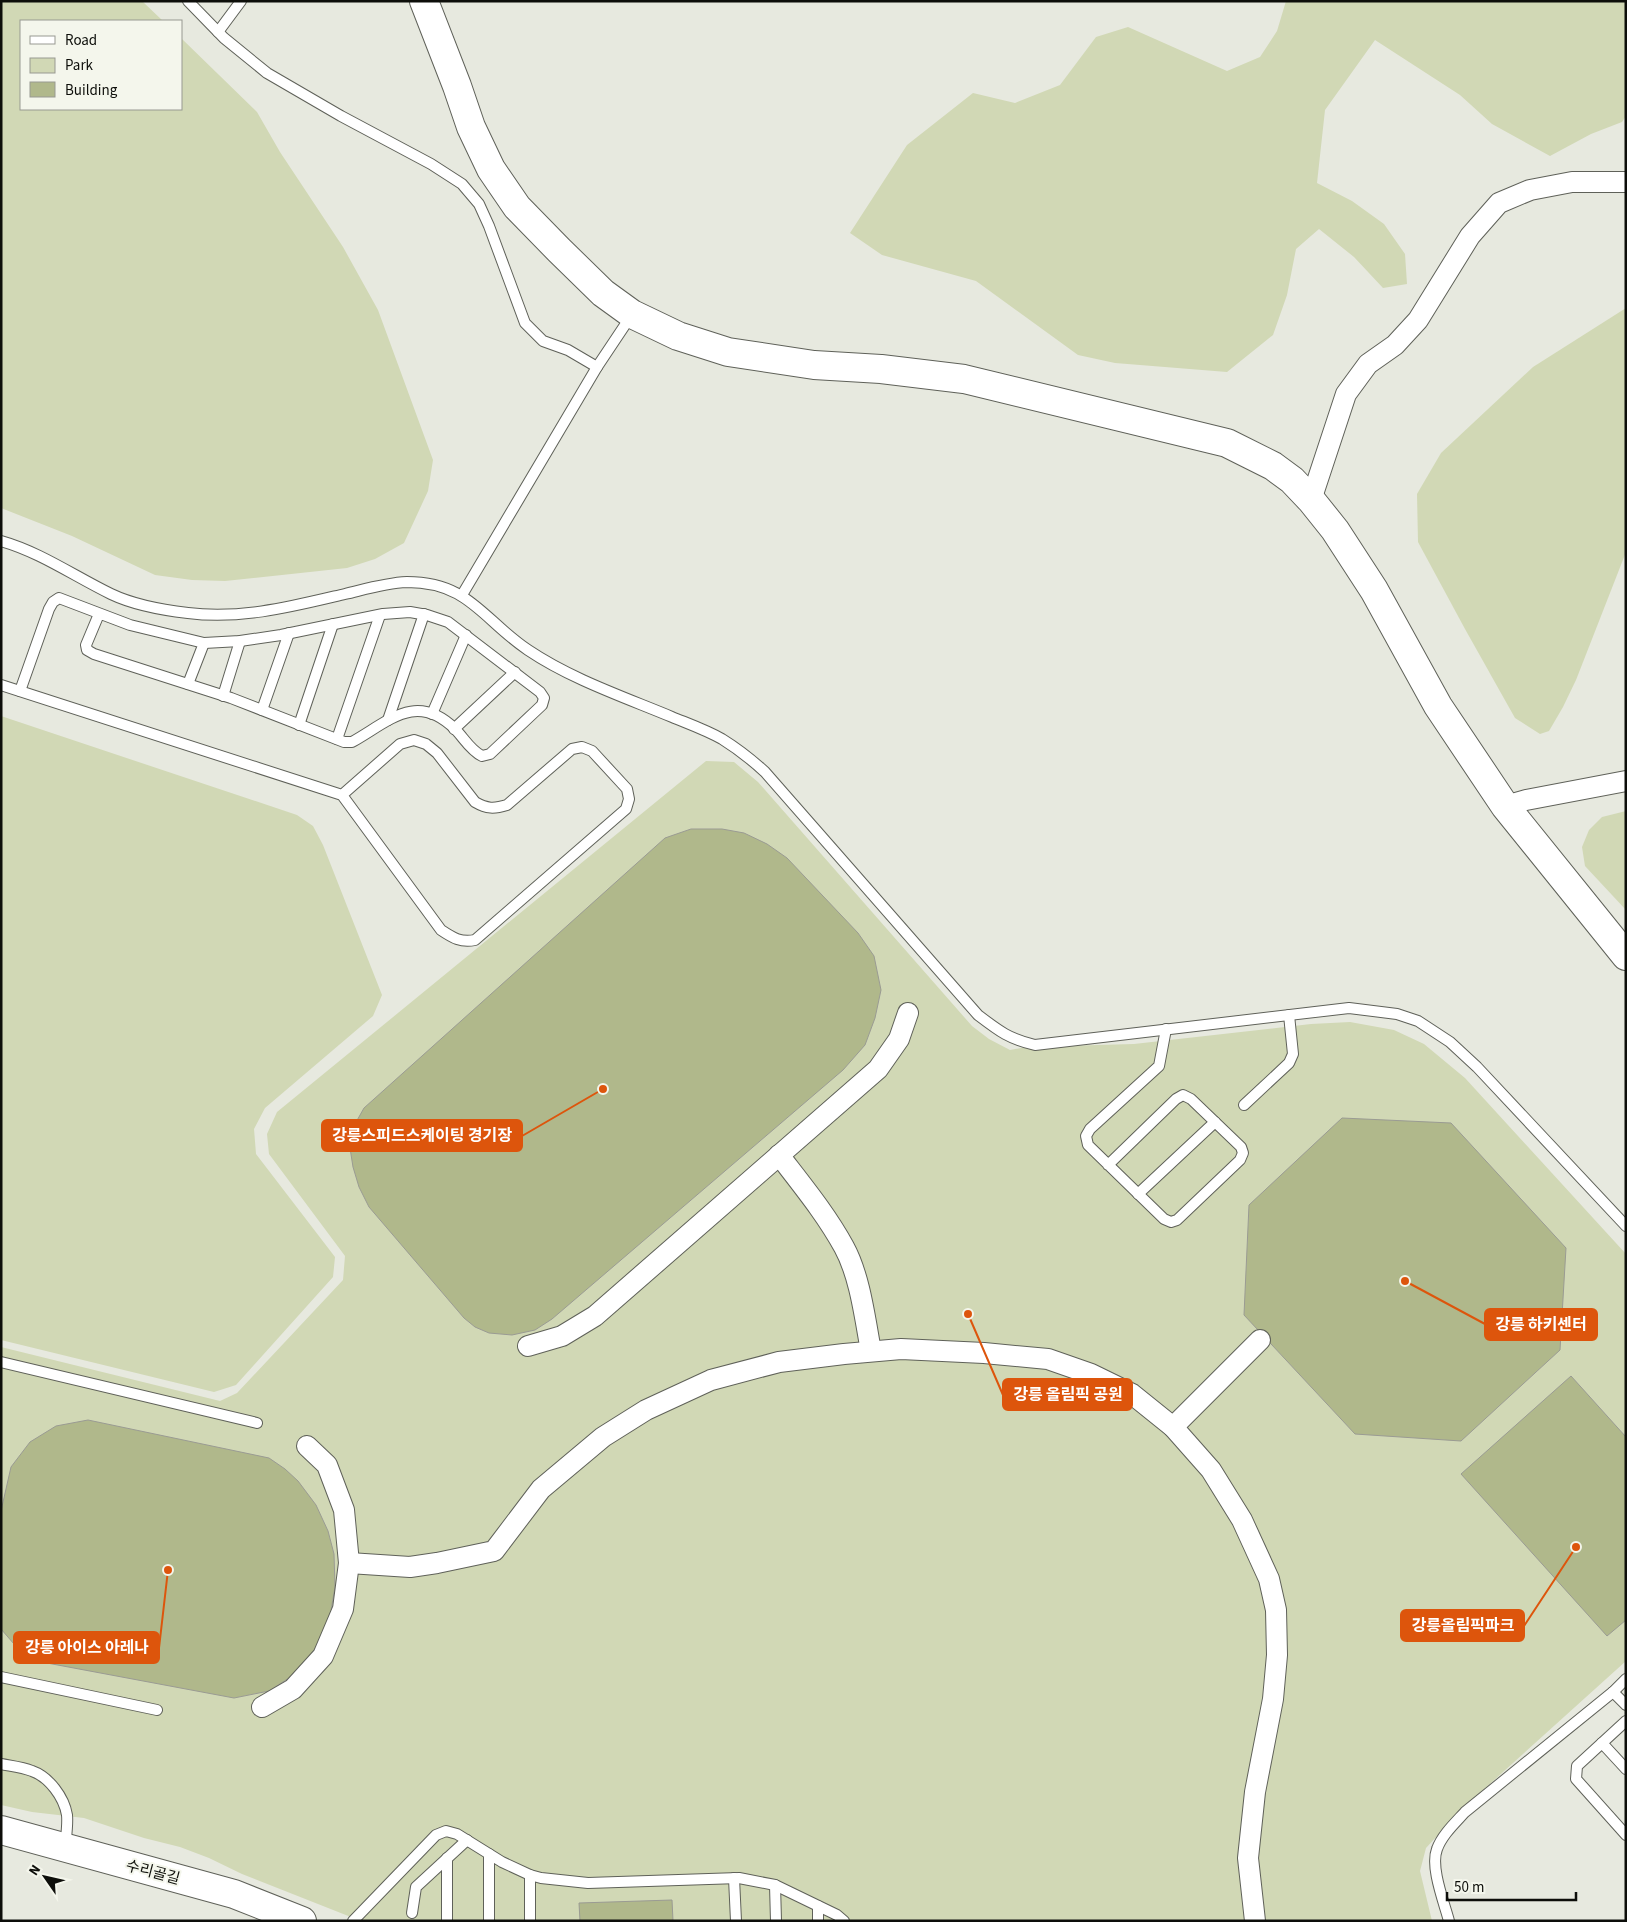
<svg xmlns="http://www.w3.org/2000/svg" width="1627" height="1922" viewBox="0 0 1627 1922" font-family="'Source Sans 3','Noto Sans KR',sans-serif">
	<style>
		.green { fill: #d1d8b5 }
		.building { fill: #b0b88b; stroke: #9a9b93 }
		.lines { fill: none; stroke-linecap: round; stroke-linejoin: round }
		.lane-casing { stroke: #5f6159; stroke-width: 12 }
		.street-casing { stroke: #5f6159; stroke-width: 22 }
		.secondary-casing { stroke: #5f6159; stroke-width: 30 }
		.lane { stroke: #fff; stroke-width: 10 }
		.street { stroke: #fff; stroke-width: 20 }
		.secondary { stroke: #fff; stroke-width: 28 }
		.labels { text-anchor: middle; stroke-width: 4; stroke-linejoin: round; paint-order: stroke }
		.street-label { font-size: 15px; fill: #0d0e0a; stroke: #f4f6ec }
		.leader { fill: none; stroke: #dd550c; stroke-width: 2 }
		.callout-dot { fill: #dd550c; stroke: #f4f6ec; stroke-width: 2 }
		.callout { fill: #dd550c; stroke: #dd550c; stroke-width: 2 }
		.callout-label { font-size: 16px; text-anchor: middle; font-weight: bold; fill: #fff }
	</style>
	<rect width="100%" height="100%" fill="#e7e9df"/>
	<g class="green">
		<path d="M1,1H142L163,21H21V109H181V38L257,112L280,152L343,247L378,310L433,460L428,491L404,543L375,559L347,568L225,581L192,580L155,575L72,536L1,508Z"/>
		<path d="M1286,1H1626V116L1622,122L1591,134L1550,156L1492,124L1460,95L1375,40L1325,110L1317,183L1352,201L1384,224L1405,254L1407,284L1383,288L1354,257L1319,229L1296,249L1287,295L1273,335L1227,372L1115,363L1078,355L976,281L882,255L850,233L907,145L973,93L1015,103L1060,85L1096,37L1128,27L1227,71L1260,57L1277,31Z"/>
		<path d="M1626,308V552L1576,680L1563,707L1549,731L1540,734L1515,718L1465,629L1418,542L1417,494L1441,453L1533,367Z"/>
		<path d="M1,716L297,815L313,826L323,845L382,995L373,1016L265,1108L254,1129L256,1154L335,1257L333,1277L236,1385L214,1392L1,1340Z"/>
		<path d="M706,761L734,762L758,782L972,1026L989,1039L1010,1050L1026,1047L1134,1044L1311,1024L1350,1022L1394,1030L1424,1044L1465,1078L1626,1254V1661L1461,1810L1426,1848L1420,1871L1432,1921H361L242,1874L209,1858L180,1847L144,1838L84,1818L32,1812L1,1805V1347L220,1401L237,1393L343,1280L345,1256L269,1154L267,1134L277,1112Z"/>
		<path d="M1626,811V910L1585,866L1582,847L1589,830L1602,817Z"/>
	</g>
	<g class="building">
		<path d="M691,829H722L744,833L767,844L787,858L858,933L874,956L881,990L875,1018L865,1045L843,1070L552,1319L535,1330L512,1335L489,1333L475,1327L464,1318L369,1207L359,1187L353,1167L350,1148L355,1124L364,1108L665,838Z"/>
		<path d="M1342,1118L1451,1123L1566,1248L1560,1350L1461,1441L1355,1434L1244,1315L1249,1205Z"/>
		<path d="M1571,1376L1626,1437V1620L1607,1636L1461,1474Z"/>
		<path d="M88,1420L269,1458L285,1469L298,1481L316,1505L328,1531L334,1554L335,1587L329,1622L312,1654L292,1676L269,1691L234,1698L47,1663L14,1644L1,1629V1511L11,1467L30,1442L56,1426Z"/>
		<path d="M672,1900L673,1921H580L579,1903Z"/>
	</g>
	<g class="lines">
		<defs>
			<g id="lane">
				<path d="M188,1L224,38L267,73L341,116L431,164L462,184L479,204L489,226L525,323L543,341L568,350L597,367"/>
				<path d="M218,32L241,1"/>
				<path d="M1,541C40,552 74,576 111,594C134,605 162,610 188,613C241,620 294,606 345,594C366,589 385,583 407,582C469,582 482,619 528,650C571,679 624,697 672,717C689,724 706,730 722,739C738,749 752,760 765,772L978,1015C999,1031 1009,1039 1035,1045L1349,1008L1397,1014L1418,1021L1450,1042L1477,1067L1626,1226"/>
				<path d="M462,595L597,367L631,316"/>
				<path d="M188,684L204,643"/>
				<path d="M1,685L342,795L441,930C453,938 461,943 475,940L626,809L629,799L627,789L592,751L582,747L572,749L507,805C494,809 487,809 475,802L437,753L426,744L414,740L400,744L342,795"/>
				<path d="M20,691L49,609L53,602L59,598L130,625L204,643L240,641L281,635L383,614L410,612L427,615L448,622L540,692L544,698L542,705L490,754L482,756C470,750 464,738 455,729C416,691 388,722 352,742H344L231,698L94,654L87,650L86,645L99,614"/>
				<path d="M223,696L240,641"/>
				<path d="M262,710L289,633"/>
				<path d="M432,714L466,635"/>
				<path d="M388,720L424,614"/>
				<path d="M299,725L333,624"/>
				<path d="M454,729L515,672"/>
				<path d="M337,739L380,615"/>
				<path d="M1244,1105L1289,1063L1293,1054L1289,1015"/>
				<path d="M1108,1165L1176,1099L1183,1095L1191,1099L1241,1147L1243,1153L1240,1160L1177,1220L1171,1222L1164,1219L1088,1145L1086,1136L1090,1129L1159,1066L1166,1029"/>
				<path d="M1138,1194L1215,1122"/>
				<path d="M1,1362L257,1423"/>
				<path d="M1,1677L157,1710"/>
				<path d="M1613,1692L1626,1705"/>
				<path d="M1626,1721L1577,1766L1576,1779L1626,1835"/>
				<path d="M1602,1743L1626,1769"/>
				<path d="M1,1764C11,1766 22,1767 32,1771C49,1777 64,1797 67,1815C68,1825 66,1837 65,1847"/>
				<path d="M530,1875V1921"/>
				<path d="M734,1878L736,1921"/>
				<path d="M775,1885L776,1921"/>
				<path d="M818,1906V1921"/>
				<path d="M412,1913L416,1887L467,1840"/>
				<path d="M353,1921L436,1835L446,1831L457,1834L502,1862L530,1875L541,1878L588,1883L739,1878L775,1885L837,1915L844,1921"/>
				<path d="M447,1921V1858"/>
				<path d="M489,1921V1854"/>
				<path d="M1449,1921C1444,1902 1430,1867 1437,1849C1442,1835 1455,1823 1465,1812L1613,1692L1626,1679"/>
			</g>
			<g id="street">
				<path d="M1311,500L1346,394L1368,364L1395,345L1418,320L1470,236L1499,203L1530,190L1572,182H1626"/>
				<path d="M1505,806L1526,800L1626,781"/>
				<path d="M779,1155C802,1185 826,1214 844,1247C860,1276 865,1319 871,1351"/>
				<path d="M528,1346L562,1336L595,1316L878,1069L899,1039L908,1013"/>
				<path d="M1173,1427L1260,1340"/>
				<path d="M349,1563L410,1567L437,1563L494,1551L541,1489L603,1437L646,1410L711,1380L779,1362L844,1354L901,1349L984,1353L1048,1359L1091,1374L1132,1394L1173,1427L1211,1470L1242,1520L1269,1579L1276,1610L1277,1655L1273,1699L1255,1792L1248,1858L1255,1921"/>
				<path d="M262,1707L293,1689L323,1656L343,1609L349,1563L344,1510L327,1465L307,1446"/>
			</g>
			<g id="secondary">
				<path d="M424,1L457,86L471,127L491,169L517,207L559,250L603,293L632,314L678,336L728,352L814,365L881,369L964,379L1227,443L1273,466L1292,480L1311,500L1335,530L1374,590L1438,706L1505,806L1626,956"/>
				<path d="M1,1830L234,1894L302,1921"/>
			</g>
		</defs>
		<use href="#lane" class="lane-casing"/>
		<use href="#street" class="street-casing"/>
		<use href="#secondary" class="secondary-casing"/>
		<use href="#lane" class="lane"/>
		<use href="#street" class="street"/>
		<use href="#secondary" class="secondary"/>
	</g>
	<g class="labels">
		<g class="street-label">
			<text transform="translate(153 1872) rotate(15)" y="5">수리골길</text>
		</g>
	</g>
	<path class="leader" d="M603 1089L522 1136M1405 1281L1485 1324M968 1314L1003 1395M1576 1547L1524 1626M168 1570L159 1648"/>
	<g class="callout-dot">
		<circle cx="603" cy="1089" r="5"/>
		<circle cx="1405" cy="1281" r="5"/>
		<circle cx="968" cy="1314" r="5"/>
		<circle cx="1576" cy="1547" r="5"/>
		<circle cx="168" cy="1570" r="5"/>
	</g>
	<g class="callout">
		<rect x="322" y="1120" width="200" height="31" rx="5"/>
		<rect x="1485" y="1309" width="112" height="31" rx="5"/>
		<rect x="1003" y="1379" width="129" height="31" rx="5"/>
		<rect x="1401" y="1610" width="123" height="31" rx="5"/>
		<rect x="14" y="1632" width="145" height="31" rx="5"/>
	</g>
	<g class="callout-label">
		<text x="422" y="1141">강릉스피드스케이팅 경기장</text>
		<text x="1541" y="1330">강릉 하키센터</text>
		<text x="1068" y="1400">강릉 올림픽 공원</text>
		<text x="1463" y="1631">강릉올림픽파크</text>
		<text x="87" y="1653">강릉 아이스 아레나</text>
	</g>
	<rect width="1627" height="1922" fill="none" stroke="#0d0e0a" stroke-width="5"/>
	<rect x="20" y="20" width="162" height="90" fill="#f4f6ec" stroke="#989992"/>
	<rect x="30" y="36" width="25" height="8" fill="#ffffff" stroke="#989992"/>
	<text x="65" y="45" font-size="15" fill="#0d0e0a">Road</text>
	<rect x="30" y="58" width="25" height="15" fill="#d1d8b5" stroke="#989992"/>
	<text x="65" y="70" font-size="15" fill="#0d0e0a">Park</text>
	<rect x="30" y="82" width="25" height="15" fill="#b0b88b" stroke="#989992"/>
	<text x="65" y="95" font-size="15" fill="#0d0e0a">Building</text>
	<g transform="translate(45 1877) rotate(304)" stroke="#f4f6ec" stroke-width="4" paint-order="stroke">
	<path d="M0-4L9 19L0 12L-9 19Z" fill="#0d0e0a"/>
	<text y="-8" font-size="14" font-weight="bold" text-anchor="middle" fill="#0d0e0a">N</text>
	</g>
	<path d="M1447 1892v8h129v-8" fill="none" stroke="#0d0e0a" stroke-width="2.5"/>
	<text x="1454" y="1892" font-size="15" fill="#0d0e0a" stroke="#f4f6ec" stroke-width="4" paint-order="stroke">50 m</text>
</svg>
